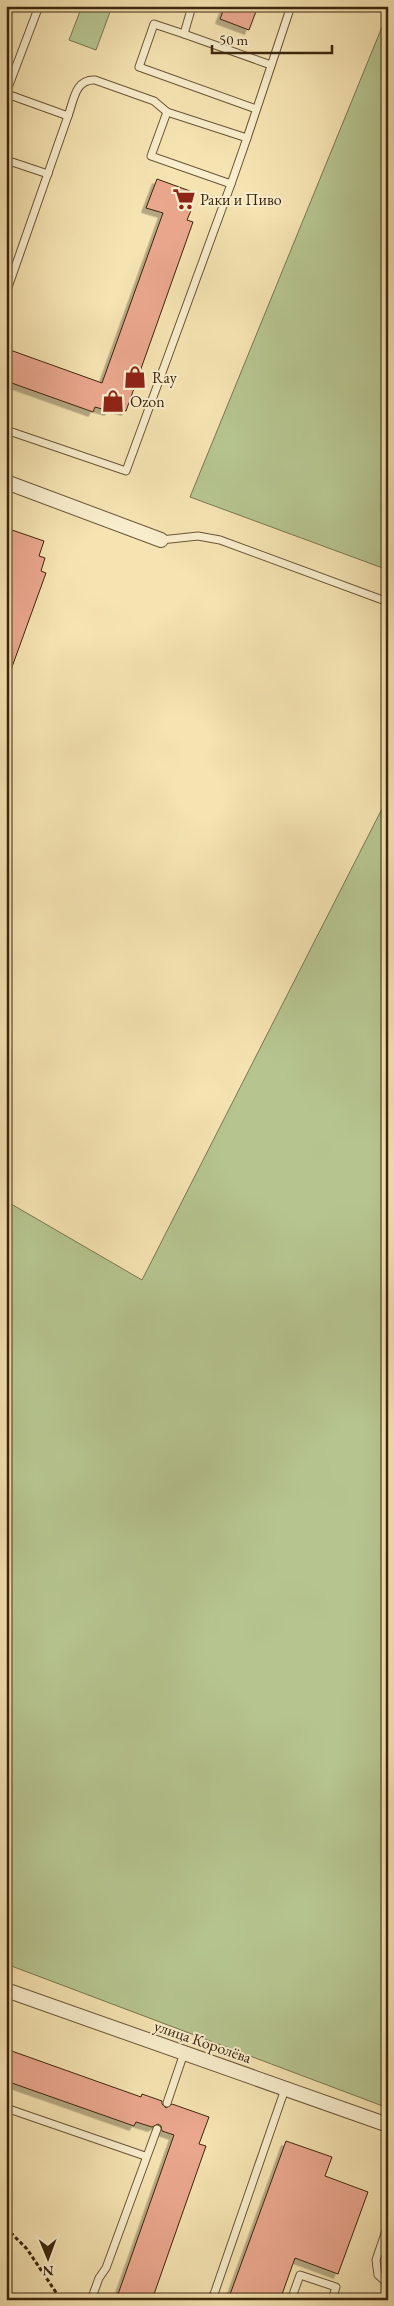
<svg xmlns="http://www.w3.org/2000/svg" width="394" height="2306" viewBox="0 0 394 2306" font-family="'EB Garamond',serif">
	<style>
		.green { fill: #b6c590; stroke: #79764f }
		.building { fill: #eaa78e; stroke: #3c260e; filter: url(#shadow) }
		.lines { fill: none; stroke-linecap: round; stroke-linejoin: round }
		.lane-casing { stroke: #6a5537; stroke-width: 9 }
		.street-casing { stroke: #6a5537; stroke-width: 16 }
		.path { stroke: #3c260e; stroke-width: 3; stroke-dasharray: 4 2.5; stroke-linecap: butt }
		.lane { stroke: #f8edcc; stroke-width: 7 }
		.street { stroke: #f8edcc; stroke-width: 14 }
		.labels { text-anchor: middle; stroke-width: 4; stroke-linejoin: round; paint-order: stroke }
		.poi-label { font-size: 16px; fill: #3c260e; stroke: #f8edcc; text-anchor: start }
		.street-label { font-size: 16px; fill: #3c260e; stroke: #f8edcc }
	</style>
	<defs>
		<filter id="shadow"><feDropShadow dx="-4.5" dy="4.5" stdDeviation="0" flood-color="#0004"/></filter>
	</defs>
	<rect width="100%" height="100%" fill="#f5e3b1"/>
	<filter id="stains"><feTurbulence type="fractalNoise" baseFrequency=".004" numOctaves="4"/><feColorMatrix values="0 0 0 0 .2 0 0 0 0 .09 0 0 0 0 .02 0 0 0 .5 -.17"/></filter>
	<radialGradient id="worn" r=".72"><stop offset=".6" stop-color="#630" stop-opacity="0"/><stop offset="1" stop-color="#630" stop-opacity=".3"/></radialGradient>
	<g class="green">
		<path d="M82,6H93L110,12L96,50L69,40Z"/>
		<path d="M388,25V570L190,497L382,27Z"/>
		<path d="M388,797V2108L6,1964V1201L142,1280Z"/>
	</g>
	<g class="building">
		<path d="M225,6H258L249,30L220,19Z"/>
		<path d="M157,179L190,191L185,206L192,208L187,220L193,222L126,411L111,406L109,411L95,407L93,412L6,381V361L10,350L102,383L163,213L146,208Z"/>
		<path d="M6,528L44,541L39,556L45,558L41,571L46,573L8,678H6V592L10,581L6,580Z"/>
		<path d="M6,2049L141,2097L142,2094L162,2101V2104L166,2108L172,2104L209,2117L199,2144L206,2146L152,2300H116L174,2135L162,2131L161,2126L158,2124L152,2127L136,2122L134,2126L6,2081Z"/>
		<path d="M286,2141L332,2157L325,2176L368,2192L338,2274L295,2258L280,2300H228Z"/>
	</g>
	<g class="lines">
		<defs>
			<g id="lane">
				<path d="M192,6L184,34L271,65"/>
				<path d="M184,34L154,24L139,67L256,109"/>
				<path d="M6,93L39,6"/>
				<path d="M7,94L68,116C74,100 75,79 95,80L154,101L167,112L247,138L291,6"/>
				<path d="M167,112L151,156L231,184L247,138"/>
				<path d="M6,160L48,174"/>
				<path d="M6,293L68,116"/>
				<path d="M6,430L126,471L231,184"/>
				<path d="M161,540L198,536L220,540L388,602"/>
				<path d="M167,2103L184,2053"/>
				<path d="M6,2108L145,2156"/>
				<path d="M388,2225L376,2260L378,2275L388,2284"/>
				<path d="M91,2300L99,2278L106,2268L157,2129"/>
				<path d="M212,2300L285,2089"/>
				<path d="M291,2300L300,2275L336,2287L332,2300"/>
			</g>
			<g id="street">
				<path d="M6,482L161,540"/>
				<path d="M6,1990L388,2125"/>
			</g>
		</defs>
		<use href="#lane" class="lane-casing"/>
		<use href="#street" class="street-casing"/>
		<path class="path" d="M6,2228L27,2249L61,2300"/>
		<use href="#lane" class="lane"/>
		<use href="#street" class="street"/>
	</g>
	<defs>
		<symbol id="supermarket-bare" viewBox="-9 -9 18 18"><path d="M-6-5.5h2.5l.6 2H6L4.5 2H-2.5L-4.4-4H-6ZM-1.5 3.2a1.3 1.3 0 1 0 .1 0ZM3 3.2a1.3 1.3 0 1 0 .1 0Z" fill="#8f2418" stroke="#f8edcc" stroke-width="2.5" paint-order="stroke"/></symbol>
		<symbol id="shop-bare" viewBox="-9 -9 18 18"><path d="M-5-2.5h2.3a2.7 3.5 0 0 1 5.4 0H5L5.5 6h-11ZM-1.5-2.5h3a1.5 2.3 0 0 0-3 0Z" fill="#8f2418" stroke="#f8edcc" stroke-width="2.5" paint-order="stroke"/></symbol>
	</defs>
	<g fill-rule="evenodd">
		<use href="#supermarket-bare" x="168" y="183" width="32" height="32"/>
		<use href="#shop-bare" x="119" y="361" width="32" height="32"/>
		<use href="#shop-bare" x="97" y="385" width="32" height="32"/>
	</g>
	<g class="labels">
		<g class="poi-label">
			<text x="200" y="205">Раки и Пиво</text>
			<text x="152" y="383">Ray</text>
			<text x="130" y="407">Ozon</text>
		</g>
		<g class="street-label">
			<text transform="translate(203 2041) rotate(19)" y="6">улица Королёва</text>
		</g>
	</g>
	<rect width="394" height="2306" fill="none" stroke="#f5e3b1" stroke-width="25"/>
	<rect x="8" y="8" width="379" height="2291" fill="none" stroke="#3c260e" stroke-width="2.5"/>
	<rect x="12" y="12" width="369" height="2281" fill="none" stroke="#3c260e"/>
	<g transform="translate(48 2258) rotate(179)" stroke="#f8edcc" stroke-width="4" paint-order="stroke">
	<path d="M0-4L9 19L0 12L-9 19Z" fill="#3c260e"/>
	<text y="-8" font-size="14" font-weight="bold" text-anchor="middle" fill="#3c260e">N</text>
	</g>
	<path d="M212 45v8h120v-8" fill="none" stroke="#3c260e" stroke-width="2.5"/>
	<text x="219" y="45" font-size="15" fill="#3c260e" stroke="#f8edcc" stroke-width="4" paint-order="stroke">50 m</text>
	<rect width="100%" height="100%" filter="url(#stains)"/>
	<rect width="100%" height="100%" fill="url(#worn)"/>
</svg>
